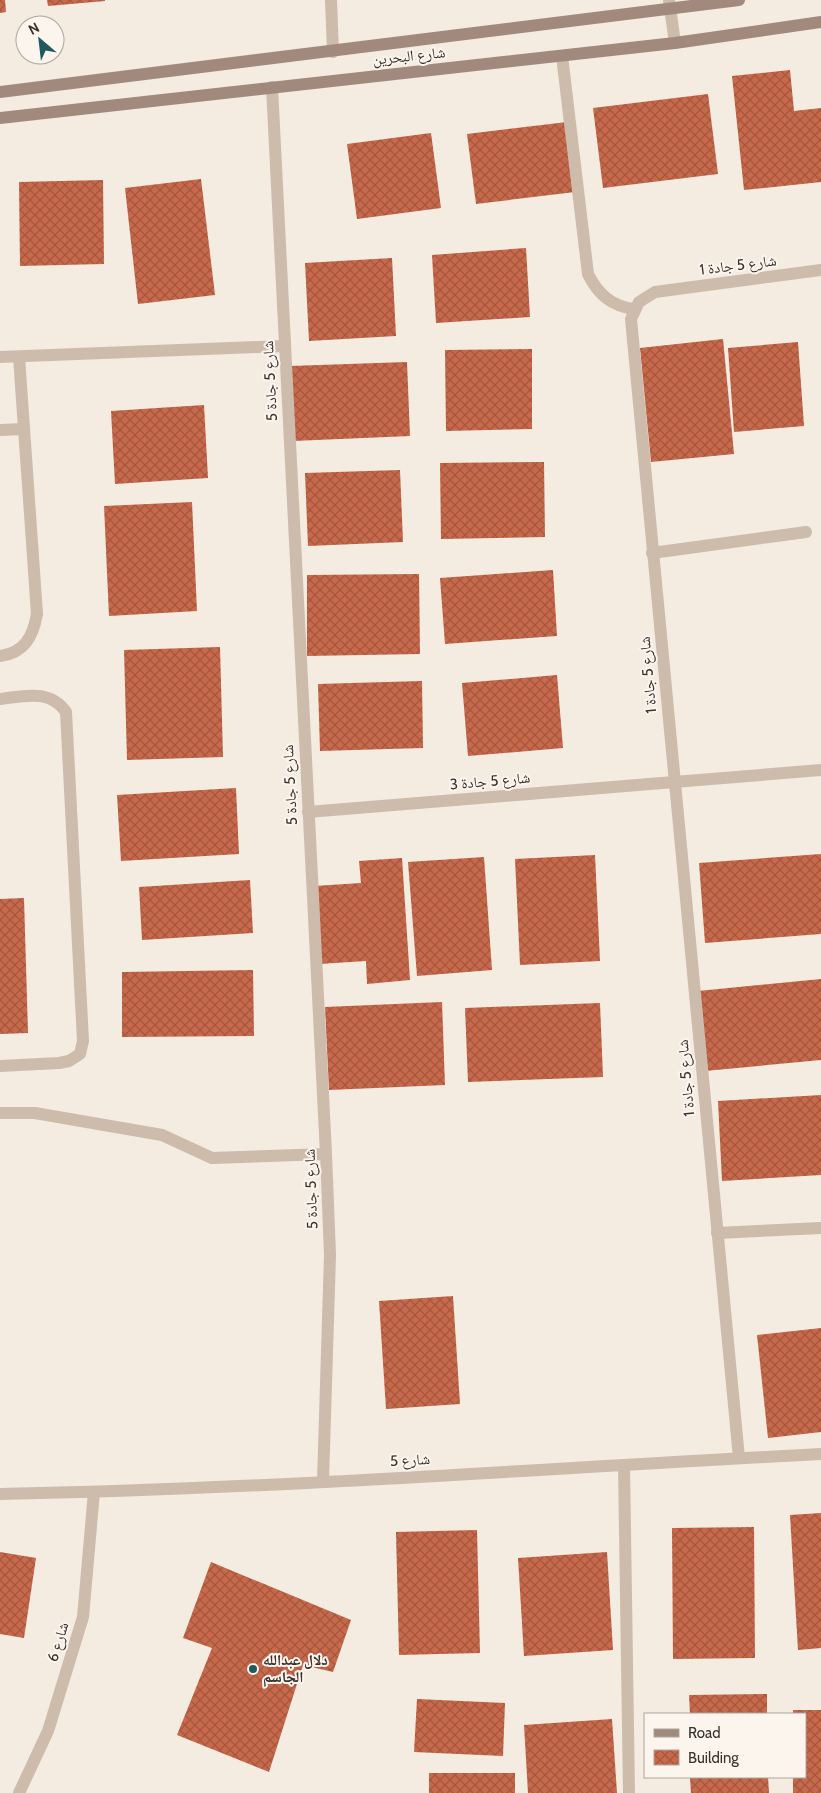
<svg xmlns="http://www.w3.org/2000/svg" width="821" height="1793" viewBox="0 0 821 1793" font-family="Cabin,'Noto Naskh Arabic',sans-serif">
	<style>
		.building { fill: url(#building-cross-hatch) }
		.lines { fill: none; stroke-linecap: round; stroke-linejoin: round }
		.lane { stroke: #cdbbac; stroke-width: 12 }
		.street { stroke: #cdbbac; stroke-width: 12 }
		.secondary { stroke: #a18a7d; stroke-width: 12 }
		.poi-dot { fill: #1f5a5e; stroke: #fbf5ee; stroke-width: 2 }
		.labels { text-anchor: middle; stroke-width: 4; stroke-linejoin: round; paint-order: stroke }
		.street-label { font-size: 15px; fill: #3b302b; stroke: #fbf5ee }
		.poi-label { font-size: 15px; font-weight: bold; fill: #3b302b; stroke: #fbf5ee; text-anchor: start }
	</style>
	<defs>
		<pattern id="building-cross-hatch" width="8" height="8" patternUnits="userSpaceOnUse" patternTransform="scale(1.25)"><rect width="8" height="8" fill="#c8694b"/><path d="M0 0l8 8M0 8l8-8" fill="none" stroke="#a4573f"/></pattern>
	</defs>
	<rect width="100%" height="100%" fill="#f4ebe1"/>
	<g class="building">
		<path d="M0,0H5L6,12L0,13Z"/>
		<path d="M47,0H105V1L48,6Z"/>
		<path d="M790,70L794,111L821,108V182L744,190L732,76Z"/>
		<path d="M708,94L718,174L603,188L593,108Z"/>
		<path d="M567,122L575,192L476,204L467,134Z"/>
		<path d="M431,133L441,208L357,219L347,144Z"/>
		<path d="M201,179L215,295L138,304L125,188Z"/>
		<path d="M103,180L104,264L20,266L19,182Z"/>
		<path d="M526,248L530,317L436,323L432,255Z"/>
		<path d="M392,258L396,336L309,341L305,263Z"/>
		<path d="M723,339L734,454L651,462L640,348Z"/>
		<path d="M798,342L804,426L734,432L728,348Z"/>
		<path d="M532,349V429L446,431L445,350Z"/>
		<path d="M407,362L410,436L293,441L290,366Z"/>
		<path d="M204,405L208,478L115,484L111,411Z"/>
		<path d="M544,462L545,537L441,539L440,463Z"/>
		<path d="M400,470L403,542L308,546L305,473Z"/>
		<path d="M192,502L197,611L109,616L104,506Z"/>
		<path d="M553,570L557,636L445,644L440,578Z"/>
		<path d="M419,574L420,654L307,656V575Z"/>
		<path d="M220,647L223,757L127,760L124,650Z"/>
		<path d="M557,675L563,748L468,756L462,683Z"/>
		<path d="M422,681L423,748L320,751L318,684Z"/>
		<path d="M236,788L239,854L121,861L117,795Z"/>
		<path d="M821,854V934L705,943L699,863Z"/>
		<path d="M595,855L600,961L520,965L515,859Z"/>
		<path d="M484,857L492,970L417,976L408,862Z"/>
		<path d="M402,858L410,980L367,984L366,961L319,964L314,886L361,883L359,861Z"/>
		<path d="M250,880L253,933L142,940L139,887Z"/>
		<path d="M24,898L28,1033L0,1034V899Z"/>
		<path d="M253,970L254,1036L122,1037V972Z"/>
		<path d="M821,979V1060L705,1071L698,991Z"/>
		<path d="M442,1002L445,1085L329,1090L325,1007Z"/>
		<path d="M600,1003L603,1077L468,1082L465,1008Z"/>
		<path d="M821,1095V1175L722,1181L718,1101Z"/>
		<path d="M453,1296L460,1404L386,1409L379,1301Z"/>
		<path d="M821,1328V1432L768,1438L757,1335Z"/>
		<path d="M821,1513V1648L798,1650L790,1515Z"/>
		<path d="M754,1527L755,1658L673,1659L672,1528Z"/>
		<path d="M477,1530L480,1653L399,1655L396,1532Z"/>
		<path d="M0,1552L36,1558L24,1638L0,1634Z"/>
		<path d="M607,1552L613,1650L524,1656L518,1558Z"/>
		<path d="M211,1562L351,1620L333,1672L303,1665L269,1772L177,1735L212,1648L183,1638Z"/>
		<path d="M767,1694V1714H690L689,1695Z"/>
		<path d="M417,1699L505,1703L503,1756L414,1752Z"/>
		<path d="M793,1710H821V1793H793V1777H805V1714H793Z"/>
		<path d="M612,1719L617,1793H528L524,1725Z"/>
		<rect x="429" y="1773" width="86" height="20"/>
		<path d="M690,1777H768L769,1793H691Z"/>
	</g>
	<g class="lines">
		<g class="lane">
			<path d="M331,0L333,52"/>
			<path d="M562,56L588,274C598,294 611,306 634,309"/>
			<path d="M0,357L285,346"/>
			<path d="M0,430L24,429"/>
			<path d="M0,656C24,653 33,637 37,614L19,357"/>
			<path d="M0,699C25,696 50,689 66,712L83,1041L80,1054L69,1061L59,1063L0,1066"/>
			<path d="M674,782L821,770"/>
			<path d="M0,1113H35L162,1135L212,1158L326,1154"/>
		</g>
		<g class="street">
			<path d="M669,0L675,43"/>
			<path d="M272,87L326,1154L330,1255L323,1481"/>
			<path d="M652,553L806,532"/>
			<path d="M308,812L674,782"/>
			<path d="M717,1233L821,1228"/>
			<path d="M739,1458L631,319L639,302L655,292L821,270"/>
			<path d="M624,1465L629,1793"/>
			<path d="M0,1494C274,1489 548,1468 821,1454"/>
			<path d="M19,1793L48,1731L83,1617L94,1492"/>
		</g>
		<g class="secondary">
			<path d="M0,92L739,0"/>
			<path d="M0,118L675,43L821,22"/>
		</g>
	</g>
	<circle class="poi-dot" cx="253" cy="1669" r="5"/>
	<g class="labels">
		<g class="street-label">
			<text transform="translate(409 56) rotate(-6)" y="5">شارع البحرين</text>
			<text transform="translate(738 265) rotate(-7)" y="5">شارع 5 جادة 1</text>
			<text transform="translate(270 381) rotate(-93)" y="5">شارع 5 جادة 5</text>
			<text transform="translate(648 675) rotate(-95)" y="5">شارع 5 جادة 1</text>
			<text transform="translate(490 781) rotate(-5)" y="5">شارع 5 جادة 3</text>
			<text transform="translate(290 785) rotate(-93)" y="5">شارع 5 جادة 5</text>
			<text transform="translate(686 1078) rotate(-95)" y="5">شارع 5 جادة 1</text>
			<text transform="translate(311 1189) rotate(-92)" y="5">شارع 5 جادة 5</text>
			<text transform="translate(410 1460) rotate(-3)" y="5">شارع 5</text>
			<text transform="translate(58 1642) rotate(-73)" y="5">شارع 6</text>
		</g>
		<g class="poi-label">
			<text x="263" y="1665">دلال عبدالله<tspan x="263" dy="17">الجاسم</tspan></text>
		</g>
	</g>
	<rect x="644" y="1713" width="162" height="65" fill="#fbf5ee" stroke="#aea6a0"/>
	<rect x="654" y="1729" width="25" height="8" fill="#a18a7d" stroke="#aea6a0"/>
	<text x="688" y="1738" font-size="15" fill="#3b302b">Road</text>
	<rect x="654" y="1750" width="25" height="15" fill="url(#building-cross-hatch)" stroke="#aea6a0"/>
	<text x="688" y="1763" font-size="15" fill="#3b302b">Building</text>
	<g transform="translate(40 40) rotate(332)"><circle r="24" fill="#fbf5ee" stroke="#aea6a0"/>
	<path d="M0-4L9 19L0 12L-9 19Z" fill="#1f5a5e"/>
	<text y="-8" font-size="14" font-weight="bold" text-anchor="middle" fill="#3b302b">N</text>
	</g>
</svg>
